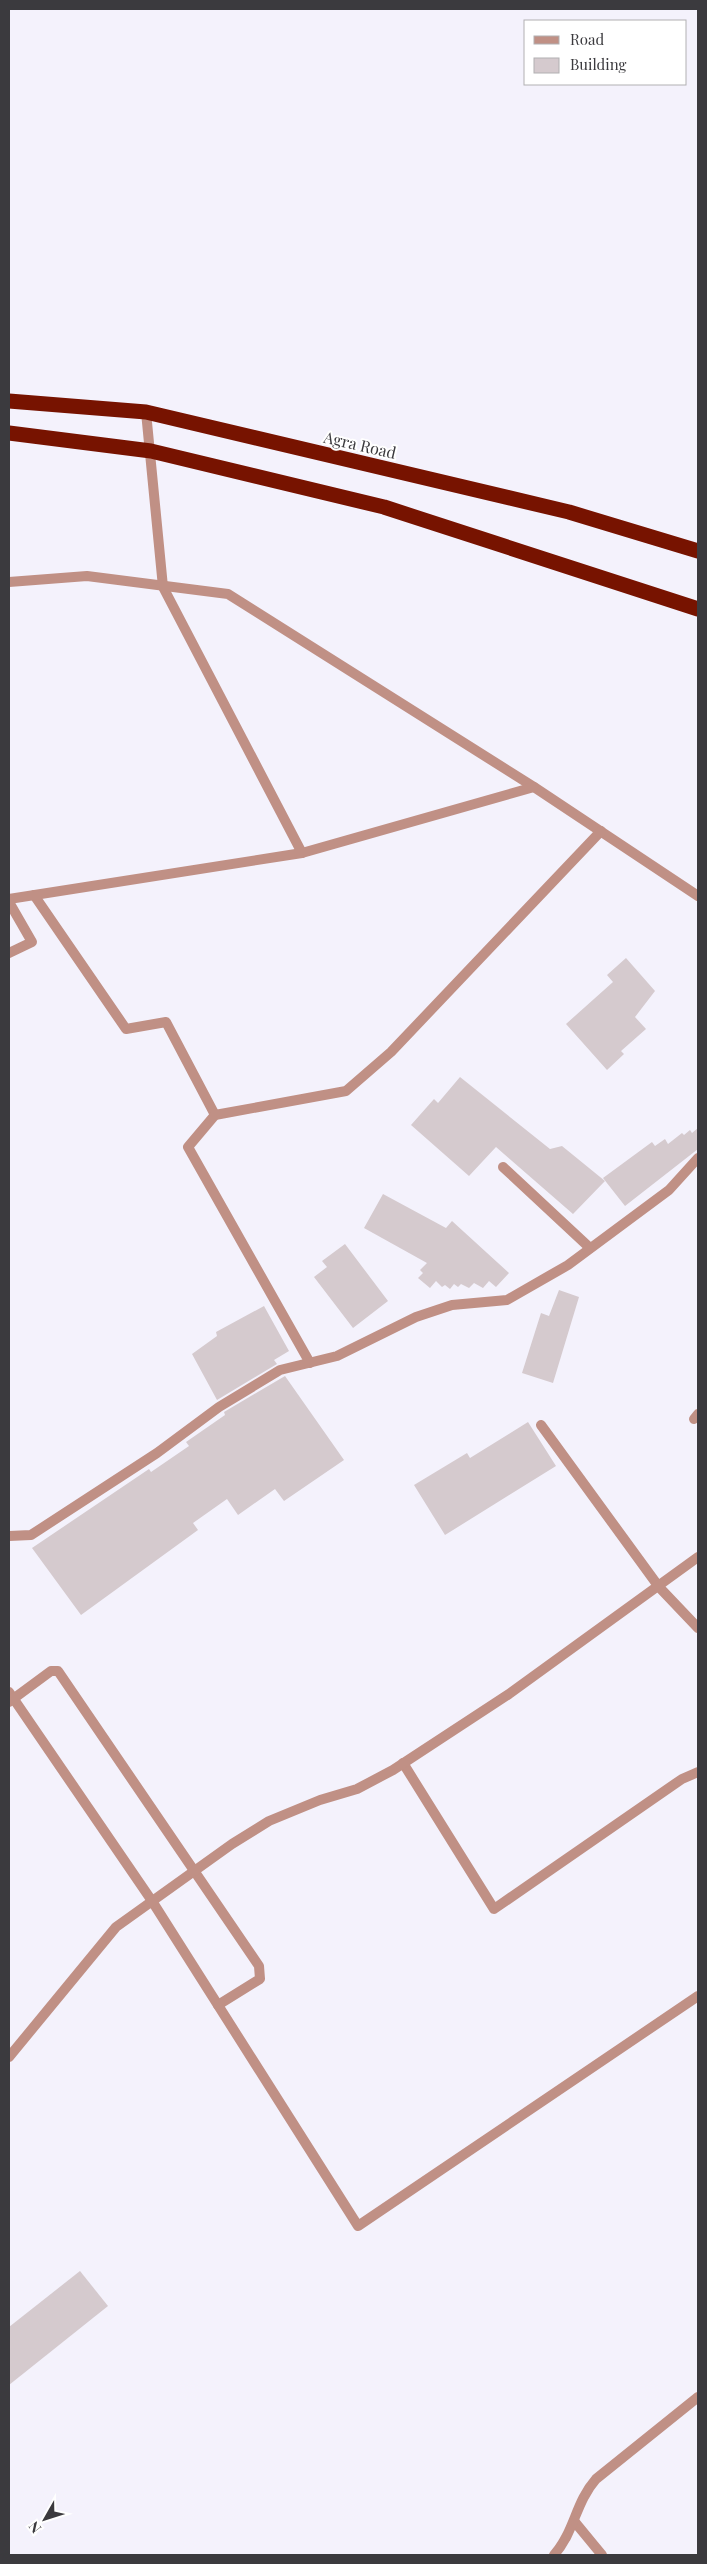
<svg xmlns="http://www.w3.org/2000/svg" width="707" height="2564" viewBox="0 0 707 2564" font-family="'Playfair Display',serif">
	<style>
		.building { fill: #d5cace }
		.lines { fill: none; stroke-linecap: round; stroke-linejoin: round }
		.lane { stroke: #c09085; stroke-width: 10 }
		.street { stroke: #c09085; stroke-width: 10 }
		.highway { stroke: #771300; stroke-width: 15 }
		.labels { text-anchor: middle; stroke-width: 4; stroke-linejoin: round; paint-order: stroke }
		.street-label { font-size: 16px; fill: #3b3a3e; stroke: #fff }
	</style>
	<rect width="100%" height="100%" fill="#f4f2fc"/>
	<g class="building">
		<path d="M626,958L655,991L635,1017L646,1029L621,1051L624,1054L607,1070L566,1024L613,982L607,975Z"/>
		<path d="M460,1077L550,1149L562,1146L605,1181L573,1214L496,1147L469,1176L411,1125L434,1099L438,1103Z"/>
		<path d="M698,1128V1149L625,1206L603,1178L652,1142L655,1146L665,1139L668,1144L682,1133L684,1135L690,1130L692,1133Z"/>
		<path d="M383,1194L446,1228L452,1221L509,1273L496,1287L489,1281L483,1288L474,1283L469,1288L461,1284L458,1287L454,1284L450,1289L445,1285L442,1287L436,1281L430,1288L418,1278L423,1273L420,1270L427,1263L364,1228Z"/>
		<path d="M345,1244L388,1301L353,1328L314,1277L327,1267L322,1261Z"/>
		<path d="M559,1290L579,1297L553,1383L522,1373L541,1313L549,1316Z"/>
		<path d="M264,1306L289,1351L274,1360L277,1364L217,1400L192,1354L217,1336L216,1332Z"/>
		<path d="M285,1376L344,1460L284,1501L275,1489L238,1515L227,1499L193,1523L198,1530L81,1615L32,1548L149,1469L151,1472L189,1446L186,1442L225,1415L224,1412Z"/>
		<path d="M528,1422L556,1466L445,1535L414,1485L467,1453L470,1458Z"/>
		<path d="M80,2271L108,2306L9,2385V2327Z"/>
	</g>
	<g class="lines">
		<g class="lane">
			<path d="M503,1167L590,1248"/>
			<path d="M694,1419L698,1414"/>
			<path d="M541,1425L659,1587"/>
		</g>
		<g class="street">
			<path d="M146,412L163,587L302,853"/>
			<path d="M9,582L87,576L228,594L534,787L698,896"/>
			<path d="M34,895L126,1029L166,1022L215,1115"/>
			<path d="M9,899L302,853L534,787"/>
			<path d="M9,902L32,942L9,953"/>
			<path d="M310,1363L188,1147L215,1115L346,1091L391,1052L601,831"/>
			<path d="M9,1536L31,1535L157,1453L219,1407L280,1370L337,1356L416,1317L452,1305L507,1300L568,1265L669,1190L698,1158"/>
			<path d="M659,1587L698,1628"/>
			<path d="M9,1692L152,1901L358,2226L698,1996"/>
			<path d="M9,1702L51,1671H58L259,1966L260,1979L218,2005"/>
			<path d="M403,1763L494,1909L682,1779L698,1772"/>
			<path d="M9,2057L116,1927L232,1844L269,1821L320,1800L357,1789L393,1770L509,1694L698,1557"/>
			<path d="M574,2521L602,2555"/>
			<path d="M554,2555C575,2531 575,2503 596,2479L698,2397"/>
		</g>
		<g class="highway">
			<path d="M9,401L146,412L569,512L698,551"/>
			<path d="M9,433L151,451L384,507L698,609"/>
		</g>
	</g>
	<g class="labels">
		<g class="street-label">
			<text transform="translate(360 445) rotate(13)" y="6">Agra Road</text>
		</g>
	</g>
	<rect width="707" height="2564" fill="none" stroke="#3b3a3e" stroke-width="20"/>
	<rect x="524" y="20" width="162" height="65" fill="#ffffff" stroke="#b1b0b2"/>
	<rect x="534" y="36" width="25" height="8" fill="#c09085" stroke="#b1b0b2"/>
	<text x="570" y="45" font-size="15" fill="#3b3a3e">Road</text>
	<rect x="534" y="58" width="25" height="15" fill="#d5cace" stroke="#b1b0b2"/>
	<text x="570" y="70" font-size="15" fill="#3b3a3e">Building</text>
	<g transform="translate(45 2519) rotate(231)" stroke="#ffffff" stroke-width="4" paint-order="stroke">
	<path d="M0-4L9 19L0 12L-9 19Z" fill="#3b3a3e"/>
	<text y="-8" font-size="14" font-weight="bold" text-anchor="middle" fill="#3b3a3e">N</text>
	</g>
</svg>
